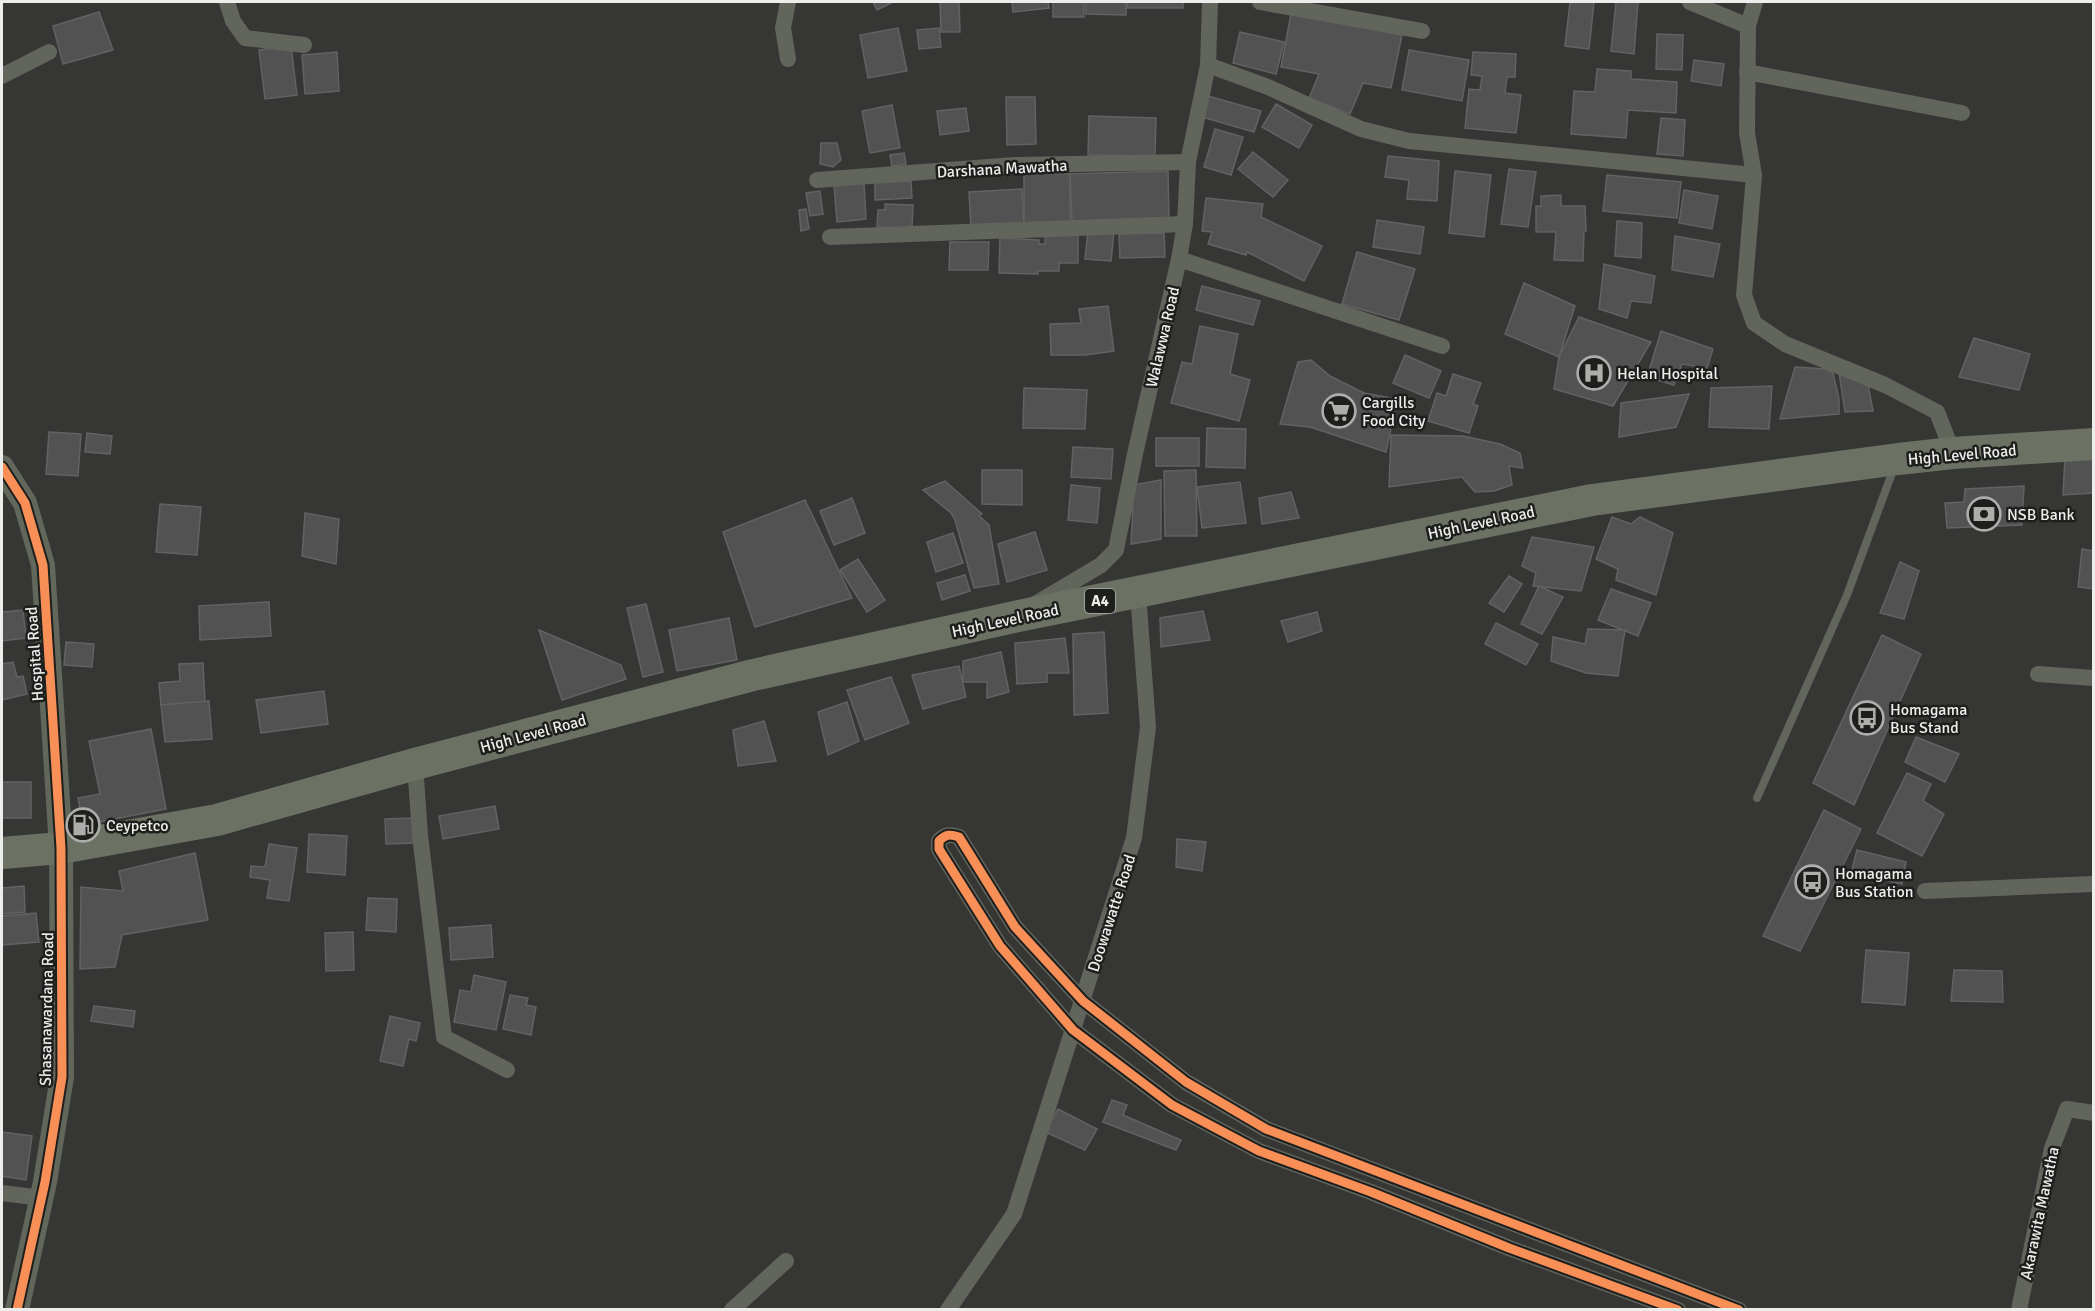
<svg xmlns="http://www.w3.org/2000/svg" width="2095" height="1311" viewBox="0 0 2095 1311" font-family="Signika,sans-serif">
	<style>
		.building { fill: #525253; stroke: #616262; stroke-width: 1.5 }
		.lines { fill: none; stroke-linecap: round; stroke-linejoin: round }
		.lane { stroke: #61655c; stroke-width: 8 }
		.street { stroke: #61655c; stroke-width: 16 }
		.secondary { stroke: #61675a; stroke-width: 24 }
		.highway { stroke: #6c7263; stroke-width: 32 }
		.cycleway-casing { stroke: #1e1f1d; stroke-width: 13 }
		.cycleway { stroke: #f78f57; stroke-width: 9 }
		.labels { text-anchor: middle; stroke-width: 5; stroke-linejoin: round; paint-order: stroke }
		.shield { fill: #1e1f1d; stroke: #afb0ae; stroke-width: 1.5 }
		.shield-label { font-size: 15px; font-weight: bold; fill: #edeeec }
		.street-label { font-size: 16px; fill: #edeeec; stroke: #1e1f1d }
		.poi-label { font-size: 16px; fill: #edeeec; stroke: #1e1f1d; text-anchor: start }
	</style>
	<rect width="100%" height="100%" fill="#363735"/>
	<g class="building">
		<path d="M873,2H893L877,10Z"/>
		<path d="M940,2H959L960,32H941Z"/>
		<path d="M1012,2H1048L1049,8L1013,12Z"/>
		<rect x="1053" y="2" width="31" height="15"/>
		<path d="M1086,2H1126V15L1086,14Z"/>
		<rect x="1127" y="2" width="56" height="6"/>
		<path d="M1570,2H1594L1589,49L1565,46Z"/>
		<path d="M1616,2H1638L1634,54L1611,51Z"/>
		<path d="M99,12L113,50L63,64L53,26Z"/>
		<path d="M1291,14L1402,35L1391,88L1363,83L1350,114L1309,98L1319,74L1281,67Z"/>
		<path d="M898,28L907,71L868,78L860,35Z"/>
		<path d="M939,28L941,47L919,49L917,30Z"/>
		<path d="M1240,32L1284,42L1276,74L1233,63Z"/>
		<path d="M1657,34L1683,35L1682,70L1656,69Z"/>
		<path d="M291,46L297,95L265,99L259,50Z"/>
		<path d="M1409,50L1469,60L1462,101L1402,90Z"/>
		<path d="M337,52L339,91L305,94L302,55Z"/>
		<path d="M1473,52L1516,54L1515,77H1507L1505,93L1521,95L1516,133L1465,128L1469,89L1480,90L1482,76L1471,75Z"/>
		<path d="M1694,60L1724,64L1721,86L1691,81Z"/>
		<path d="M1597,69L1631,71V79L1677,82L1676,113L1628,110L1626,138L1571,134L1574,91L1595,92Z"/>
		<path d="M1208,96L1261,111L1254,132L1202,117Z"/>
		<path d="M1006,97H1035L1036,144L1007,145Z"/>
		<path d="M1276,104L1312,125L1299,148L1262,127Z"/>
		<path d="M892,105L900,148L870,153L862,111Z"/>
		<path d="M966,108L969,131L940,135L937,111Z"/>
		<path d="M1089,116L1156,118L1155,156L1088,155Z"/>
		<path d="M1661,118L1685,120L1683,156L1657,154Z"/>
		<path d="M1215,129L1243,137L1231,175L1204,167Z"/>
		<path d="M821,143H837L841,160L833,167L820,164Z"/>
		<path d="M1253,152L1288,180L1273,197L1238,169Z"/>
		<path d="M904,153L906,164L892,166L890,155Z"/>
		<path d="M1388,156L1439,161L1437,201L1407,199L1409,180L1385,177Z"/>
		<path d="M1509,169L1536,172L1528,227L1501,224Z"/>
		<path d="M1168,171L1169,221L1072,223L1070,174Z"/>
		<path d="M1455,171L1491,175L1484,237L1449,233Z"/>
		<path d="M1024,173L1070,174V224H1024Z"/>
		<path d="M1607,175L1681,182L1677,218L1603,211Z"/>
		<path d="M911,181L912,198L875,200V183Z"/>
		<path d="M864,183L866,219L837,222L834,185Z"/>
		<path d="M1022,189L1024,225L971,228L969,192Z"/>
		<path d="M1684,190L1718,196L1712,229L1679,223Z"/>
		<path d="M820,191L823,214L810,216L806,193Z"/>
		<path d="M1561,195V206H1585L1586,231H1584L1583,261L1554,260L1556,232H1536V206H1541V196Z"/>
		<path d="M1206,198L1263,204L1261,217L1322,246L1304,281L1247,252L1246,255L1208,244L1212,232L1202,231Z"/>
		<path d="M885,204L913,205L912,228L877,227L878,210H885Z"/>
		<path d="M806,209L809,229L801,231L799,210Z"/>
		<path d="M1377,220L1424,227L1420,254L1373,247Z"/>
		<path d="M1617,221L1642,223L1641,258L1615,256Z"/>
		<path d="M1088,231L1114,232L1111,261L1085,259Z"/>
		<path d="M1045,233L1078,234V263H1059V271H1038V274L999,273L1000,238L1039,240V244H1045Z"/>
		<path d="M1164,233L1165,257L1120,258L1119,234Z"/>
		<path d="M1675,236L1720,244L1713,277L1672,270Z"/>
		<path d="M950,242H989L988,270H949Z"/>
		<path d="M1357,252L1415,269L1399,320L1342,304Z"/>
		<path d="M1604,264L1655,276L1651,303L1631,301L1627,318L1599,309Z"/>
		<path d="M1524,283L1575,306L1559,357L1505,334Z"/>
		<path d="M1202,286L1260,301L1253,325L1196,310Z"/>
		<path d="M1108,306L1114,351L1085,355H1051L1050,324L1081,323L1079,309Z"/>
		<path d="M1579,317L1651,342L1613,406L1554,389L1559,357Z"/>
		<path d="M1200,326L1238,334L1230,374L1250,380L1239,421L1171,403L1182,362L1192,364Z"/>
		<path d="M1661,331L1713,349L1707,368L1682,364L1674,385L1647,377Z"/>
		<path d="M1974,338L2030,354L2019,390L1959,377Z"/>
		<path d="M1405,355L1441,371L1429,398L1393,383Z"/>
		<path d="M1311,360L1330,376L1364,393L1397,399L1386,452L1310,427L1280,424L1298,362Z"/>
		<path d="M1795,367L1825,369L1833,373L1839,399V414L1780,419Z"/>
		<path d="M1839,373L1868,384L1873,411L1845,412Z"/>
		<path d="M1453,374L1481,383L1473,404L1478,406L1469,433L1428,421L1437,393L1446,396Z"/>
		<path d="M1772,386L1769,429L1709,427L1711,388Z"/>
		<path d="M1024,388L1087,390L1085,429L1023,428Z"/>
		<path d="M1689,394L1676,427L1619,437L1621,403Z"/>
		<path d="M1207,428L1246,429L1245,468L1206,467Z"/>
		<path d="M49,432L81,434L78,476L46,474Z"/>
		<path d="M87,433L112,436L110,454L85,452Z"/>
		<path d="M1391,435L1463,436L1500,444L1520,453L1523,468L1509,466L1512,485L1494,491L1475,492L1462,477L1389,487Z"/>
		<rect x="1156" y="438" width="43" height="28"/>
		<path d="M1073,447L1113,449L1111,479L1071,477Z"/>
		<path d="M2065,458H2094V493L2063,495Z"/>
		<path d="M982,470H1022V505L982,504Z"/>
		<path d="M1196,470L1197,536H1165L1164,471Z"/>
		<path d="M1161,480V539L1131,544L1134,485Z"/>
		<path d="M945,481L982,514L979,516L989,525L999,584L974,588L955,520L951,513L923,490Z"/>
		<path d="M1240,482L1246,523L1202,528L1197,487Z"/>
		<path d="M1071,485L1100,488L1097,523L1068,520Z"/>
		<path d="M2024,486L2022,525L1947,528L1945,503L1964,502L1965,489Z"/>
		<path d="M1291,492L1299,518L1262,524L1259,498Z"/>
		<path d="M852,498L865,533L834,545L820,511Z"/>
		<path d="M805,500L852,598L755,627L723,532Z"/>
		<path d="M160,504L201,507L197,555L156,552Z"/>
		<path d="M305,513L339,519L336,564L302,556Z"/>
		<path d="M1612,517L1631,524L1640,517L1673,533L1656,595L1616,580L1618,569L1596,559Z"/>
		<path d="M1035,532L1047,570L1007,582L998,544Z"/>
		<path d="M953,533L963,563L936,572L927,542Z"/>
		<path d="M1532,537L1594,547L1581,591L1533,586L1536,573L1522,566Z"/>
		<path d="M2082,549L2094,551V589L2078,587Z"/>
		<path d="M858,559L885,600L867,612L840,570Z"/>
		<path d="M1900,562L1919,571L1904,619L1880,613Z"/>
		<path d="M965,575L970,591L942,600L937,583Z"/>
		<path d="M1509,576L1522,584L1504,612L1489,603Z"/>
		<path d="M1539,586L1563,597L1542,634L1521,624Z"/>
		<path d="M1611,589L1651,603L1638,636L1598,620Z"/>
		<path d="M269,602L271,636L200,640L199,606Z"/>
		<path d="M646,604L663,672L643,677L627,608Z"/>
		<path d="M23,610L26,638L2,641V612Z"/>
		<path d="M1203,611L1210,640L1161,647L1160,618Z"/>
		<path d="M1317,612L1322,631L1288,642L1281,621Z"/>
		<path d="M729,618L737,660L677,671L669,630Z"/>
		<path d="M1496,623L1538,644L1526,665L1485,644Z"/>
		<path d="M1588,629L1625,630L1618,676L1586,673L1551,661L1553,637L1585,644Z"/>
		<path d="M539,630L621,665L626,679L562,700Z"/>
		<path d="M1104,632L1108,713L1074,715L1073,634Z"/>
		<path d="M1882,635L1921,654L1854,805L1813,783Z"/>
		<path d="M1065,638L1069,673H1047V682L1017,684L1015,643Z"/>
		<path d="M66,642L94,644L92,667L64,665Z"/>
		<path d="M1001,652L1009,692L987,698V682H963V661Z"/>
		<path d="M13,662L17,677L23,676L27,694L2,700V664Z"/>
		<path d="M203,663L205,702L161,705L159,683L180,681L179,664Z"/>
		<path d="M959,666L966,697L923,709L912,675Z"/>
		<path d="M891,677L909,723L865,740L847,690Z"/>
		<path d="M324,691L328,724L261,733L256,700Z"/>
		<path d="M209,701L212,739L165,742L161,705Z"/>
		<path d="M847,702L859,741L828,755L818,712Z"/>
		<path d="M764,721L776,761L738,766L733,730Z"/>
		<path d="M151,729L166,809L83,825L78,798L100,794L89,741Z"/>
		<path d="M1916,737L1959,754L1945,782L1905,762Z"/>
		<path d="M1907,773L1931,784L1923,801L1944,814L1922,856L1877,833Z"/>
		<rect x="2" y="782" width="29" height="36"/>
		<path d="M495,806L499,829L443,839L439,816Z"/>
		<path d="M1824,810L1861,829L1800,951L1763,936Z"/>
		<path d="M415,818L417,843L386,844L385,819Z"/>
		<path d="M309,834L347,836L345,875L307,872Z"/>
		<path d="M1177,839L1206,842L1202,871L1176,867Z"/>
		<path d="M269,844L297,848L289,901L267,898L270,880L250,877L251,866L265,867Z"/>
		<path d="M1857,850L1906,862L1902,884L1851,873Z"/>
		<path d="M195,853L208,920L122,935L115,967L80,969L81,887L123,891L119,871Z"/>
		<path d="M24,886L25,912L2,914V888Z"/>
		<path d="M368,898L397,899L396,932L366,930Z"/>
		<path d="M36,913L39,942L2,945V916Z"/>
		<path d="M491,925L493,957L451,960L449,928Z"/>
		<path d="M353,932L354,970L326,971L325,933Z"/>
		<path d="M1866,950L1909,953L1905,1005L1862,1002Z"/>
		<path d="M1954,970L2002,971L2003,1002L1951,1001Z"/>
		<path d="M474,975L506,982L496,1030L454,1022L460,990L471,992Z"/>
		<path d="M510,995L528,998L526,1005L536,1007L531,1035L503,1029Z"/>
		<path d="M94,1006L135,1011L133,1027L91,1021Z"/>
		<path d="M390,1016L420,1023L416,1041L409,1039L403,1066L380,1061Z"/>
		<path d="M1112,1100L1127,1105L1123,1115L1181,1140L1176,1150L1103,1122Z"/>
		<path d="M1058,1109L1097,1129L1085,1150L1045,1132Z"/>
		<path d="M2,1132L32,1136L26,1180L2,1176Z"/>
	</g>
	<g class="lines">
		<path class="lane" d="M1757,798L1847,595L1895,465"/>
		<g class="street">
			<path d="M227,2L233,21L245,38L304,45"/>
			<path d="M1260,2L1422,31"/>
			<path d="M1690,2L1748,26"/>
			<path d="M1755,2L1748,26L1747,133L1754,175L1744,295L1754,323L1785,344L1885,385L1937,412L1953,453"/>
			<path d="M788,59L783,28L788,2"/>
			<path d="M1208,65L1268,87L1361,129L1409,141L1754,175"/>
			<path d="M1747,72L1962,113"/>
			<path d="M2,76L49,52"/>
			<path d="M817,180L1015,165L1188,162"/>
			<path d="M830,237L1185,224"/>
			<path d="M1179,259L1442,346"/>
			<path d="M1032,606L1101,565L1116,550L1135,454L1179,259L1185,224L1188,162L1208,65L1210,2"/>
			<path d="M2038,674L2094,678"/>
			<path d="M415,764L420,835L444,1037L507,1070"/>
			<path d="M1925,891L2094,884"/>
			<path d="M2,1193L41,1198"/>
			<path d="M732,1310L786,1261"/>
			<path d="M948,1310L1014,1214L1134,838L1148,727L1138,593"/>
			<path d="M1678,1310L1509,1248L1371,1192L1259,1151L1172,1105L1073,1030L1000,946L939,849V841C946,834 950,834 959,837L1015,927L1083,1001L1186,1082L1266,1129L1739,1310"/>
			<path d="M2019,1310L2052,1148L2067,1109L2094,1113"/>
		</g>
		<path class="secondary" d="M2,467L25,503L43,565L61,848L62,1077L45,1182L17,1310"/>
		<path class="highway" d="M2,853L61,848L217,820L415,764L753,675L1014,617L1592,500L1898,459L1953,453L2094,444"/>
		<defs>
			<g id="cycleway">
				<path d="M2,467L25,503L43,565L61,848L62,1077L45,1182L17,1310"/>
				<path d="M1678,1310L1509,1248L1371,1192L1259,1151L1172,1105L1073,1030L1000,946L939,849V841C946,834 950,834 959,837L1015,927L1083,1001L1186,1082L1266,1129L1739,1310"/>
			</g>
		</defs>
		<use href="#cycleway" class="cycleway-casing"/>
		<use href="#cycleway" class="cycleway"/>
	</g>
	<defs>
		<symbol id="hospital-ring" viewBox="-11 -11 22 22"><circle r="9.5" fill="#1e1f1d" stroke="#adaeac" stroke-width="1.5"/><path d="M-5-5h3v3.5h4V-5h3V5h-3V1.5h-4V5h-3Z" fill="#adaeac"/></symbol>
		<symbol id="supermarket-ring" viewBox="-11 -11 22 22"><circle r="9.5" fill="#1e1f1d" stroke="#adaeac" stroke-width="1.5"/><path d="M-6-5.5h2.5l.6 2H6L4.5 2H-2.5L-4.4-4H-6ZM-1.5 3.2a1.3 1.3 0 1 0 .1 0ZM3 3.2a1.3 1.3 0 1 0 .1 0Z" fill="#adaeac"/></symbol>
		<symbol id="bank-ring" viewBox="-11 -11 22 22"><circle r="9.5" fill="#1e1f1d" stroke="#adaeac" stroke-width="1.5"/><path d="M-6-4H6V4H-6ZM0-2.3a2.3 2.3 0 1 0 0 4.6a2.3 2.3 0 1 0 0-4.6Z" fill="#adaeac"/></symbol>
		<symbol id="bus-ring" viewBox="-11 -11 22 22"><circle r="9.5" fill="#1e1f1d" stroke="#adaeac" stroke-width="1.5"/><path d="M-5-6H5V4H4V6H2V4H-2V6H-4V4H-5ZM-3.5-4V0h7V-4ZM-3.5 1.2v1.5H-2V1.2ZM2 1.2v1.5H3.5V1.2Z" fill="#adaeac"/></symbol>
		<symbol id="fuel-ring" viewBox="-11 -11 22 22"><circle r="9.5" fill="#1e1f1d" stroke="#adaeac" stroke-width="1.5"/><path d="M-5.5-6h7V0h2V4h1.3V-2.5L3-4.5l.8-.8L6-3V5H2.5V1h-1V6h-7ZM-4.2-4.7v3.2H.2V-4.7Z" fill="#adaeac"/></symbol>
	</defs>
	<g fill-rule="evenodd">
		<use href="#hospital-ring" x="1575" y="354" width="38" height="38"/>
		<use href="#supermarket-ring" x="1320" y="392" width="38" height="38"/>
		<use href="#bank-ring" x="1965" y="495" width="38" height="38"/>
		<use href="#bus-ring" x="1848" y="699" width="38" height="38"/>
		<use href="#fuel-ring" x="64" y="806" width="38" height="38"/>
		<use href="#bus-ring" x="1793" y="863" width="38" height="38"/>
	</g>
	<g class="labels">
		<rect class="shield" x="1085" y="589" width="30" height="24" rx="4.5"/>
		<g class="shield-label">
			<text x="1100" y="606">A4</text>
		</g>
		<g class="street-label">
			<text transform="translate(1002 168) rotate(-3)" y="6">Darshana Mawatha</text>
			<text transform="translate(1162 337) rotate(-77)" y="6">Walawwa Road</text>
			<text transform="translate(1962 454) rotate(-5)" y="6">High Level Road</text>
			<text transform="translate(1481 522) rotate(-12)" y="6">High Level Road</text>
			<text transform="translate(1005 620) rotate(-12)" y="6">High Level Road</text>
			<text transform="translate(34 654) rotate(-94)" y="6">Hospital Road</text>
			<text transform="translate(533 733) rotate(-15)" y="6">High Level Road</text>
			<text transform="translate(1111 913) rotate(-72)" y="6">Doowawatte Road</text>
			<text transform="translate(46 1009) rotate(-89)" y="6">Shasanawardana Road</text>
			<text transform="translate(2039 1213) rotate(-78)" y="6">Akarawita Mawatha</text>
		</g>
		<g class="poi-label">
			<text x="1617" y="379">Helan Hospital</text>
			<text x="1362" y="408">Cargills<tspan x="1362" dy="18">Food City</tspan></text>
			<text x="2007" y="520">NSB Bank</text>
			<text x="1890" y="715">Homagama<tspan x="1890" dy="18">Bus Stand</tspan></text>
			<text x="106" y="831">Ceypetco</text>
			<text x="1835" y="879">Homagama<tspan x="1835" dy="18">Bus Station</tspan></text>
		</g>
	</g>
	<rect width="2095" height="1311" fill="none" stroke="#edeeec" stroke-width="6"/>
</svg>
